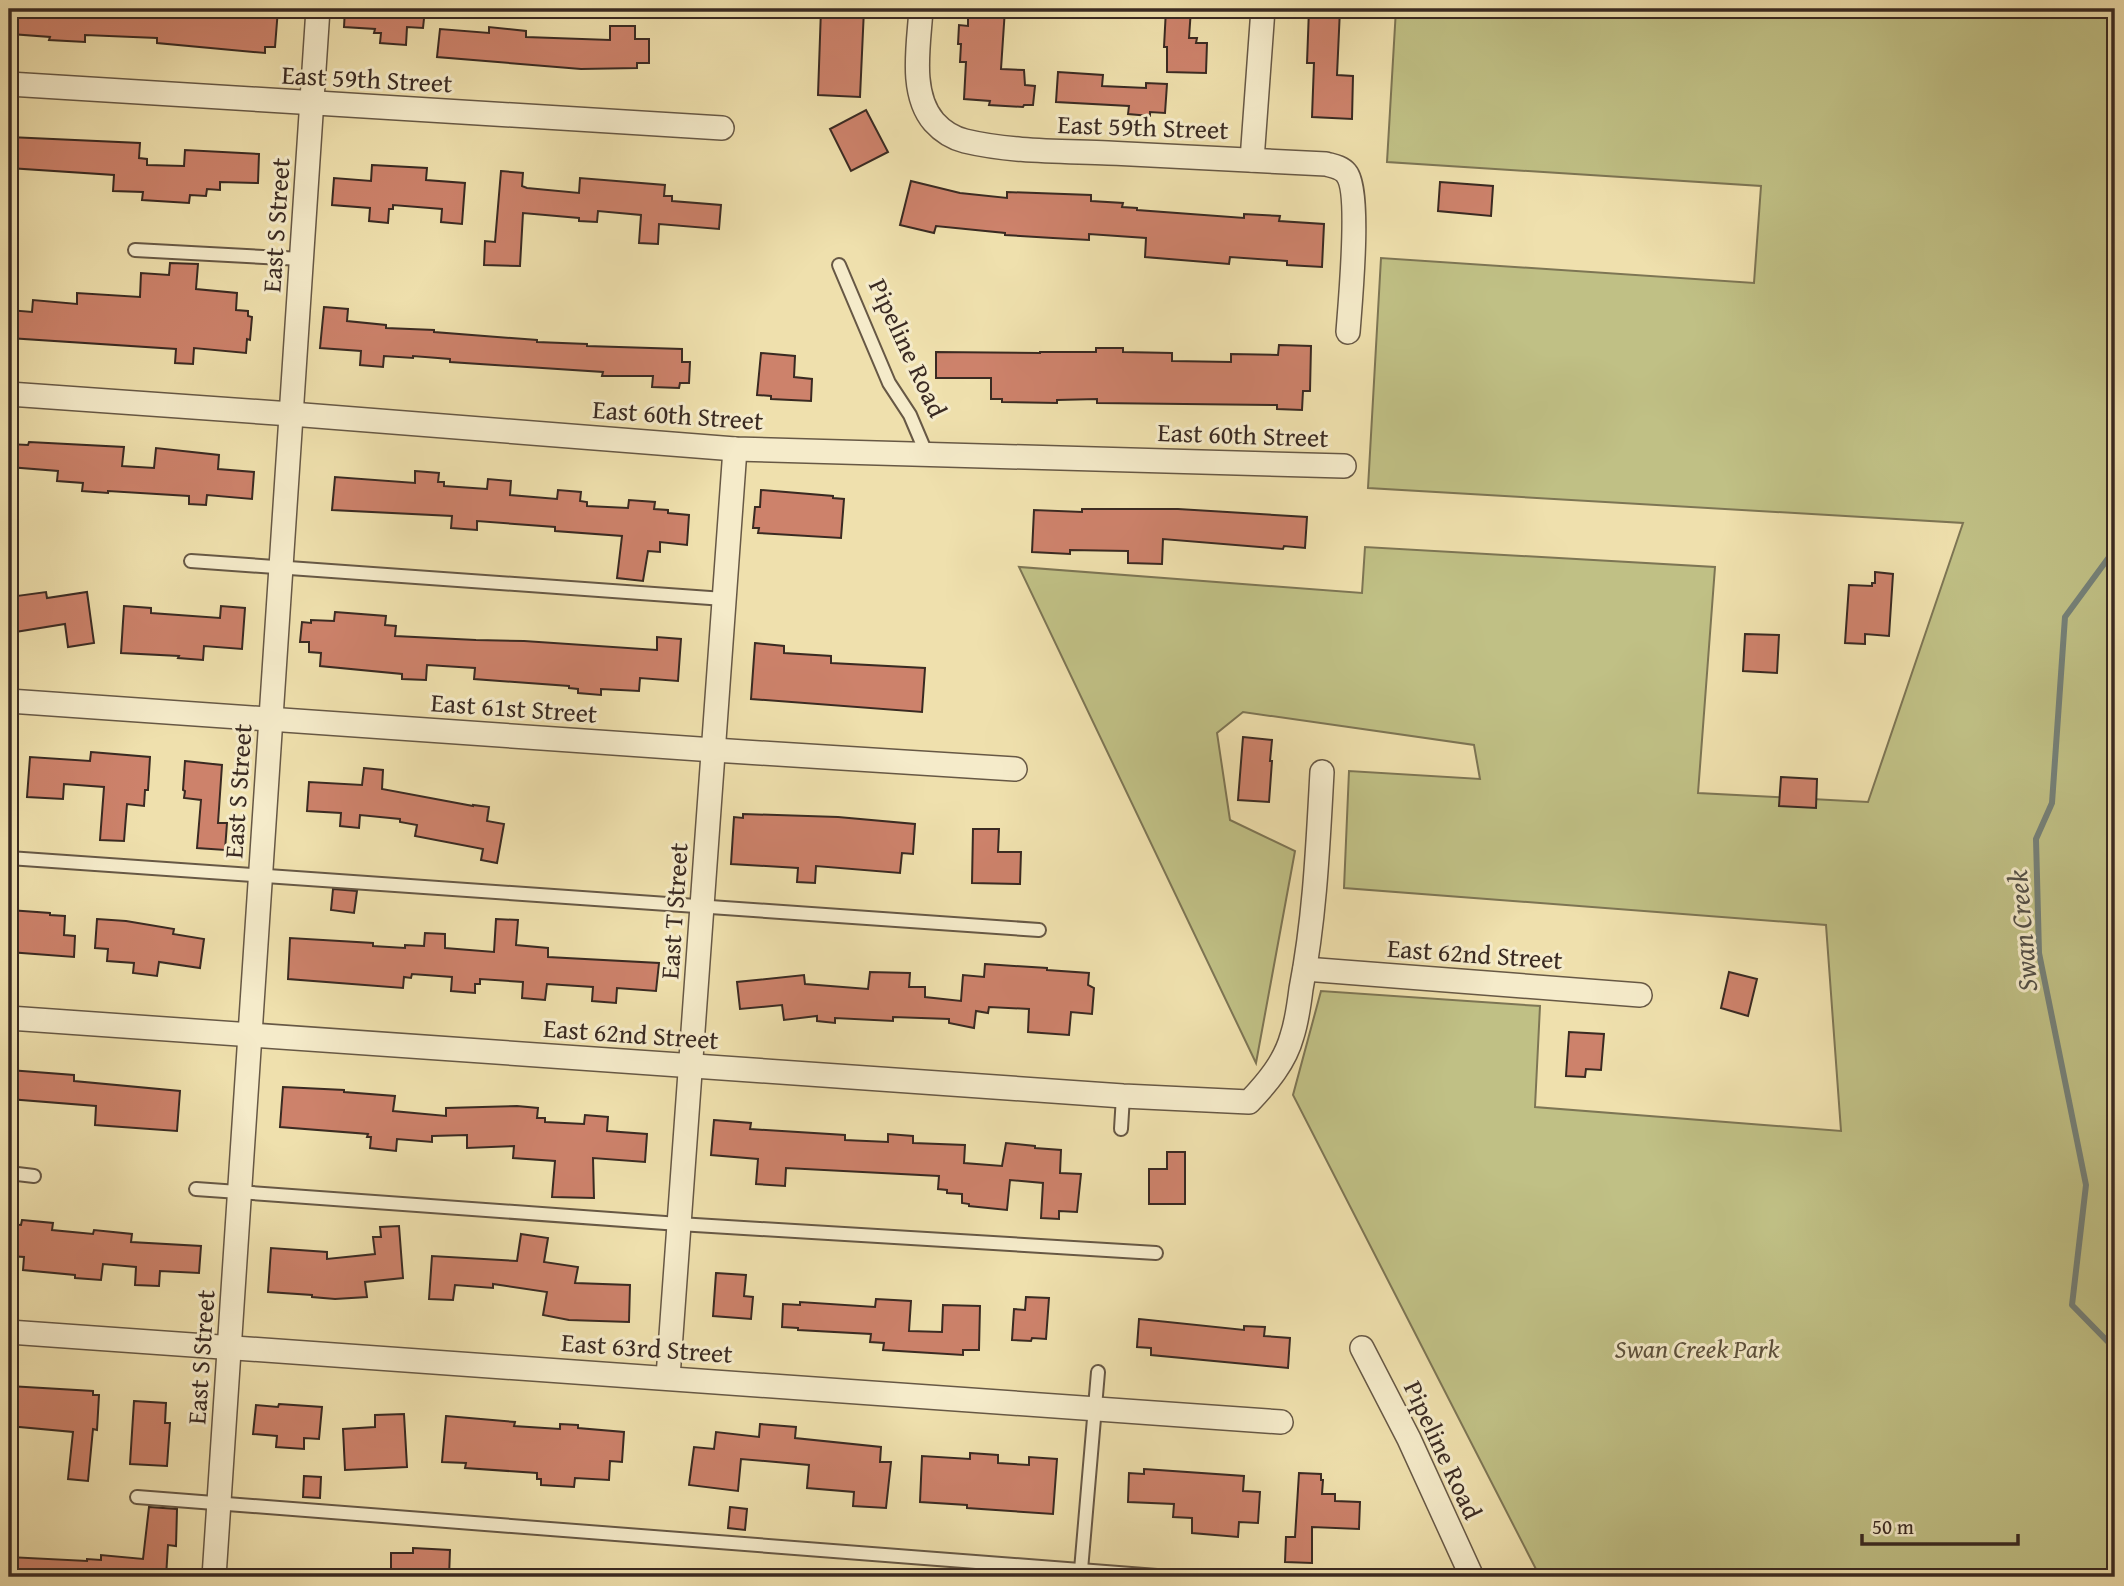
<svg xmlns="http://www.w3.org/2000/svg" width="2124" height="1586" viewBox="0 0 2124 1586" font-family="'Gentium Book Plus',serif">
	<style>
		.green { fill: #c0c085; stroke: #7d7554; stroke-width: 2 }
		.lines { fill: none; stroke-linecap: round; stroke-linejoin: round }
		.stream { stroke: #758179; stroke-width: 6 }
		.building { fill: #cd826b; stroke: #3a2a22; stroke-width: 2 }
		.lane-casing { stroke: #675845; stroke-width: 16 }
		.street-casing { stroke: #675845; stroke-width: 26 }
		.lane { stroke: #f5ebca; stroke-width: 12 }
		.street { stroke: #f5ebca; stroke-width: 23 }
		.labels { text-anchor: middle; stroke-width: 6; stroke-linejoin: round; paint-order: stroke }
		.street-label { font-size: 26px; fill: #3a2a22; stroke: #f5ebca }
		.park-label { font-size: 26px; font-style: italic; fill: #5c503b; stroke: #f5ebca }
		.water-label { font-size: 28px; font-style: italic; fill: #524e46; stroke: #f5ebca }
	</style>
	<rect width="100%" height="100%" fill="#efe0ad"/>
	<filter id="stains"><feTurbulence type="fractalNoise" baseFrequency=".00286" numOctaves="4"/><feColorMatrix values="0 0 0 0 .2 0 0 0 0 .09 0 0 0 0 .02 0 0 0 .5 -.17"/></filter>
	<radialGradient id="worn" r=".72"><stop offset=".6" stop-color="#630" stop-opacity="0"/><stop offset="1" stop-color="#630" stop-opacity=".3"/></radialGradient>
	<path class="green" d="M1396,9H2115V1577H1540L1293,1095L1321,991L1540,1006L1535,1107L1841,1131L1826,925L1344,888L1349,771L1480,779L1474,745L1243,712L1217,733L1230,820L1295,851L1256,1063L1019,567L1362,593L1365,547L1715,567L1698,793L1868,802L1963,523L1368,488L1381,258L1754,283L1761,186L1387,162Z"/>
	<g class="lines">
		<path class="stream" d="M2115,549L2065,617L2052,803L2036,839L2039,953L2086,1185L2072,1305L2115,1349"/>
	</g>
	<g class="building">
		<path d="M9,9H278L275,47H265V53L157,43V38L85,35V42L49,40L50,37L11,34V29H9Z"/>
		<path d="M345,9H425L423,28L407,27L406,45L380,43L381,33H374L375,29L344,27Z"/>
		<path d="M821,9H864L860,97L818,95Z"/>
		<path d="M968,9H1005L1001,69L1024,70L1025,85L1035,86L1033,105H1024L1023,107L989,105L990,101L964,99L966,62H960L961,44H958L959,25L968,26Z"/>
		<path d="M1166,9H1191L1189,38H1197L1196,43H1207L1206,73L1167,72V47H1164Z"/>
		<path d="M1309,9H1340L1337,75L1353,76L1352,119L1312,117L1314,63H1307Z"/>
		<path d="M610,26H635V39H649V63H637V68L581,69L437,57L440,29L489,33V27L526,31V37L610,40Z"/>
		<path d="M1058,72L1103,75L1102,86L1146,88V83L1167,84L1165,113L1150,112V116L1128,114L1129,106L1056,102Z"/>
		<path d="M866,110L888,152L851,171L830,129Z"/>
		<path d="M9,137L140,143L139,158L147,159V165L184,166L185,150L259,154L258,183L220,182V190L207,189L206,196L190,195L189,203L142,200L143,192L113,191L114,175L9,168Z"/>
		<path d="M372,165L427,168L426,180L465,183L462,224L441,222L442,209L393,205V209H389L388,223L369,221L370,208L332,205L334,178L371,181Z"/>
		<path d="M501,171L523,173L522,186L527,188L579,193L580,178L665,185L664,196H672V201L721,205L719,229L659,224L658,244L639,243L641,215L598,211L597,222L579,221V218L523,213L520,266L484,265L485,241L495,242Z"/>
		<path d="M911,181L960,193L1007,198V192L1091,195V201L1123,203L1122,207L1137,208V210L1244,218V214L1280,216L1279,221L1324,224L1322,267L1287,265V261L1230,257L1229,264L1145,257L1146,238L1089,234V240L1053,238L1005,235V233L936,226L934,233L900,225Z"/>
		<path d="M1440,182L1493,186L1491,216L1438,211Z"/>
		<path d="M170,263L198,264L196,289L237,293L236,310L248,311V316L252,317L250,340L247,339L246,353L194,348L193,364L175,363L176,349L9,338V310L32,312L33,300L77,304V293L140,297L141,273L169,275Z"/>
		<path d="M324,307L348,309L347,321L386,325V328L434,330V332L537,340V342L587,344V346L682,349V362H690L689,383H680L679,388L652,387L653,376H602L603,372L450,362V359L413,356V358L384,356L383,367L360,365L361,351L320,348Z"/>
		<path d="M1279,345L1311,346L1310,391H1303L1302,410L1277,409V405L1097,403V399L1057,400V403L1002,402V399H991V378H936V352L1040,353V352H1096V348H1123V352L1172,353V361L1231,362V354L1278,355Z"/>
		<path d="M761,353L795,356L794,377L812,379L811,401L771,399V396L757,395Z"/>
		<path d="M29,442L124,447L122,466L154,468L156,448L219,455L218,469L254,472L252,499L207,495L206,505L189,504V496L108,491V493L82,491L83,483L57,481L58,471L9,467V444L28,445Z"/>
		<path d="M415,471L439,473L438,482H444V486L487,489L488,479L511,481L510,495L557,499L558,490L581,492L580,501L587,502V506L628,508L629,500L655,502L654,509L668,510V513L689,515L687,545L660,542V552L648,551L643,581L617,578L622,536L555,531V527L477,521V530L451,528L452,516L332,510L335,477L415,483Z"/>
		<path d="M761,490L833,496V498L844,499L841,538L758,533L759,528H753L755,507H760Z"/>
		<path d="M1082,509H1178L1307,517L1305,548L1284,546L1283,549L1163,539L1162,564L1128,563V551L1070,550V554L1032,552L1034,510L1082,512Z"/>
		<path d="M1875,572L1893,574L1889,636L1865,634V644L1845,643L1849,585L1872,586V583H1875Z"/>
		<path d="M46,592L47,598L87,592L94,643L68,647L65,624L9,633V597Z"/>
		<path d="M124,606L151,608V613L220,618L221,606L245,608L242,649L204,646L203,660L178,658L179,656L121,653Z"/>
		<path d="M335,612L386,616L385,625L396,626L395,636L476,640L524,641L657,650V637L681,639L678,681L640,678L639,691L601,689V695L578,693V689L569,688V686L474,679L475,668L427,665L426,680L402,679V674L320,666L321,653L309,652V642H300L302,622L311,623V620L334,621Z"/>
		<path d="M1745,634L1779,635L1777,673L1743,671Z"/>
		<path d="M755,643L784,646V653L831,656V663L925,668L922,712L751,699Z"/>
		<path d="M1243,737L1272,740L1270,761H1272L1269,802L1238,800Z"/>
		<path d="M91,752L150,757L148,790H145L144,806L127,804L124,841L100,840L104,787L64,784L63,799L27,797L30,757L90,761Z"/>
		<path d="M185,761L222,765L218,823H227L225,850L197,848L201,800L184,798L185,791L183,790Z"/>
		<path d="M364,768L383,770L382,789L473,806V805L489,807L487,821L504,824L497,863L481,860L483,849L415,836L417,825L400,822V819L360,815L359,828L340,826L341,813L307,811L309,782L362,785Z"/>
		<path d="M1781,777L1817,779L1816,808L1779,806Z"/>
		<path d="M743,814L838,817L915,824L913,854L902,853L900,873L816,866L815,883L797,882L798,868L731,864L734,817L743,818Z"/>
		<path d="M973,829H999L998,852H1021L1020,884L972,883Z"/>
		<path d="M333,889L357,891L354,913L331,910Z"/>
		<path d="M9,910L50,913V915L65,916L64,935L75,936L74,957L9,952Z"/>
		<path d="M97,919L126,921L174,929L173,934L204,939L200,968L159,962L157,976L133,973L134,963L107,961L108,949L95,948Z"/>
		<path d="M496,919L518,920L516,945L548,948V957L659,963L656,991L617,988L616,1003L592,1001L593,987L547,984L545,1000L522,998L523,982L480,979V984H475V993L451,991L452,977L412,974L411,978L404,977L403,988L288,979L290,938L373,943V946L405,948V945L424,946L425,933L445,934V948L494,952Z"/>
		<path d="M985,964L1047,968V970L1089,973L1088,985L1094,988L1092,1014L1071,1012L1069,1035L1028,1032L1029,1009L989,1007L988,1013L976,1011L974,1028L949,1023V1019L893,1017V1021L835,1018V1023L817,1021V1016L784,1020L782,1005L740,1009L737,982L804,975L805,984L868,989L870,972L910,973L909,987H925V997L961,1001L963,975L984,977Z"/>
		<path d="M1729,972L1757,979L1748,1016L1721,1008Z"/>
		<path d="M1569,1032L1604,1034L1601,1070L1586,1069L1585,1077L1566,1076Z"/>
		<path d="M9,1070L74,1075V1081L180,1091L177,1131L95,1125L96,1106L9,1099Z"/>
		<path d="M283,1087L344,1090V1092L395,1096L393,1111L446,1116V1108L517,1106L538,1108L537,1118H545V1122L584,1124L585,1115L608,1117L607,1131L647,1134L645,1162L593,1158L594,1198L552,1197L555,1161L513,1158L514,1146L467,1148V1135L432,1136V1142L397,1139L396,1151L370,1148L371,1137H367L368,1134L280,1127Z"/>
		<path d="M714,1120L751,1123L750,1129L845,1135V1140L888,1142V1134L913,1136V1143L965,1145L964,1163L1002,1166L1006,1143L1035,1146V1148L1061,1150L1060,1173L1081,1174L1077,1212L1059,1211V1219L1041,1218L1043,1183L1010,1180L1007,1210L969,1206V1204L962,1203V1194L947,1193V1190L938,1189L939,1176L786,1168L785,1186L756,1184L758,1159L711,1155Z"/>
		<path d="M1167,1152H1185V1204H1149V1169H1167Z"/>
		<path d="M22,1220L53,1223L52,1230L93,1234L94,1230L132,1234L131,1242L201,1246L199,1273L160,1271L159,1286L135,1285L136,1267L103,1264L101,1280L75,1278V1275L23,1270L24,1257L9,1256V1224L21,1225Z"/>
		<path d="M399,1226L403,1278L365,1282L367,1297L335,1299L312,1297V1295L268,1292L271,1248L327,1252V1259L375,1254L373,1237H381L380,1227Z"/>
		<path d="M521,1234L548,1238L544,1262L578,1267L575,1283L630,1285L629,1322L569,1320L543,1315L547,1292L493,1284V1288L455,1285L453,1300L429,1299L432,1256L517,1261Z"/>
		<path d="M716,1273L746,1275L744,1296L753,1297L751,1319L713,1316Z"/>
		<path d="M1026,1297L1049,1298L1046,1339L1032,1338L1031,1341L1012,1340L1014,1309L1025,1310Z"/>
		<path d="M876,1299L911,1301L909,1331L942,1332L943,1305L980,1306L979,1350H963V1355L883,1350L884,1343L870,1342L871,1334L798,1330V1328L782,1327L783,1304L800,1305V1302L875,1307Z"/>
		<path d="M1139,1319L1244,1330V1326L1265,1327L1264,1336L1290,1338L1288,1368L1151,1355V1348L1137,1347Z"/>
		<path d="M9,1386L93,1391V1395H99L97,1430L93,1429L88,1481L68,1479L73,1432L9,1426Z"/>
		<path d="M134,1401L166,1403L165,1423H170L167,1466L130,1464Z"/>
		<path d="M279,1404L322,1407L319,1439L304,1438V1449L276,1447L277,1436L253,1434L256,1405L278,1407Z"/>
		<path d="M404,1414L407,1467L345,1470L343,1429L375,1427V1415Z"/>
		<path d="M446,1416L515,1422L514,1426L560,1429V1424L578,1425V1428L624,1432L622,1462L610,1461L609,1480L575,1478L574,1487L541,1485V1479H537V1473L465,1468L466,1463L442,1462Z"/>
		<path d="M760,1424L796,1427L795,1438L881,1447L880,1462H891L886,1508L853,1506L854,1492L807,1488L809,1465L741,1459L738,1491L689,1485L694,1447L714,1449L716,1432L759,1437Z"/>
		<path d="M970,1453L998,1455V1463L1029,1465V1457L1057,1459L1053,1514L967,1508V1505L920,1502L922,1456L970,1459Z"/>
		<path d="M1144,1469L1244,1476L1243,1491L1260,1492L1258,1523L1239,1522L1238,1537L1192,1533V1518L1173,1517L1174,1504L1128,1502L1129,1473L1144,1474Z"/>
		<path d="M1299,1473L1321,1474V1480H1323L1322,1494H1335V1501L1360,1502L1359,1529L1312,1527V1563L1285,1562L1286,1537H1295Z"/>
		<path d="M304,1476L321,1477L320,1498L303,1497Z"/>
		<path d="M149,1507L177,1509L176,1546L168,1545L166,1577H9V1557L87,1561V1559L101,1560V1555L143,1559Z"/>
		<path d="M730,1507L747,1509L745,1530L728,1528Z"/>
		<path d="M413,1548L450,1550L449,1577H391V1553H413Z"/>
	</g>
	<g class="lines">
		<defs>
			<g id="lane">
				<path d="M135,250L302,259"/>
				<path d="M839,265L889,383L910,415L927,455"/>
				<path d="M191,561L724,599"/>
				<path d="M9,858L1039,930"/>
				<path d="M1121,1129L1123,1096"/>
				<path d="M9,1173L34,1176"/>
				<path d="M196,1189L679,1224L1156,1253"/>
				<path d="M137,1497L1170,1577"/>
				<path d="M1081,1570L1098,1372"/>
			</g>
			<g id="street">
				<path d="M921,9C919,44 909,93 934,122C943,132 953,138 965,141C1011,152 1061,151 1108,153C1181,156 1254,160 1326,164C1333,166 1341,167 1346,173C1361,190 1350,305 1348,332"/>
				<path d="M9,84L722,128"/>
				<path d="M1252,160L1263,9"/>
				<path d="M9,394L291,414L735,449L1344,466"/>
				<path d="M9,701L714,750L1015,769"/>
				<path d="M1305,969L1640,995"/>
				<path d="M9,1018L1123,1096L1249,1102C1267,1083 1285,1062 1292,1036C1297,1021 1299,1005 1301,989C1315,917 1318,844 1322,772"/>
				<path d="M9,1332L1281,1422"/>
				<path d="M1362,1348L1409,1439L1472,1577"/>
				<path d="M668,1377L735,449"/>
				<path d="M214,1577L318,9"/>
			</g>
		</defs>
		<use href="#lane" class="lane-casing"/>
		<use href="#street" class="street-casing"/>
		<use href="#lane" class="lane"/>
		<use href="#street" class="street"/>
	</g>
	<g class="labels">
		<g class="street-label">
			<text transform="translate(367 79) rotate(3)" y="9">East 59th Street</text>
			<text transform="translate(1143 127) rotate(2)" y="9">East 59th Street</text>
			<text transform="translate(276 225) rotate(-86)" y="9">East S Street</text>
			<text transform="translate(908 348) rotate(65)" y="9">Pipeline Road</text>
			<text transform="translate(678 415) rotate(4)" y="9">East 60th Street</text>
			<text transform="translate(1243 435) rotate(2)" y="9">East 60th Street</text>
			<text transform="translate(514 708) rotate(4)" y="9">East 61st Street</text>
			<text transform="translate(238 791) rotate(-86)" y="9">East S Street</text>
			<text transform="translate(674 911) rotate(-86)" y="9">East T Street</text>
			<text transform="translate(1475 954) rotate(4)" y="9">East 62nd Street</text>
			<text transform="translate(631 1034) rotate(4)" y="9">East 62nd Street</text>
			<text transform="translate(647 1348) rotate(4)" y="9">East 63rd Street</text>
			<text transform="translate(201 1357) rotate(-86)" y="9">East S Street</text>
			<text transform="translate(1443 1450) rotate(65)" y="9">Pipeline Road</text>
		</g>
		<g class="park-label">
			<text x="1697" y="1358">Swan Creek Park</text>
		</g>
		<g class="water-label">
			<text transform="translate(2022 931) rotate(-95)" y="10">Swan Creek</text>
		</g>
	</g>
	<rect width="2124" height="1586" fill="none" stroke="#efe0ad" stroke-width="35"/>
	<rect x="10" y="10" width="2103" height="1565" fill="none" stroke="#3a2a22" stroke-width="3.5"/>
	<rect x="18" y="18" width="2089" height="1551" fill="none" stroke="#3a2a22" stroke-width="2"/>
	<path d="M1862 1534v10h156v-10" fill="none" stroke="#3a2a22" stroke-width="3.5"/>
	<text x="1872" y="1534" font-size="21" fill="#3a2a22" stroke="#f5ebca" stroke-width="5" paint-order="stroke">50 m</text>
	<rect width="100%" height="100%" filter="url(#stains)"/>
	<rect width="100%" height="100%" fill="url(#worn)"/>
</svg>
